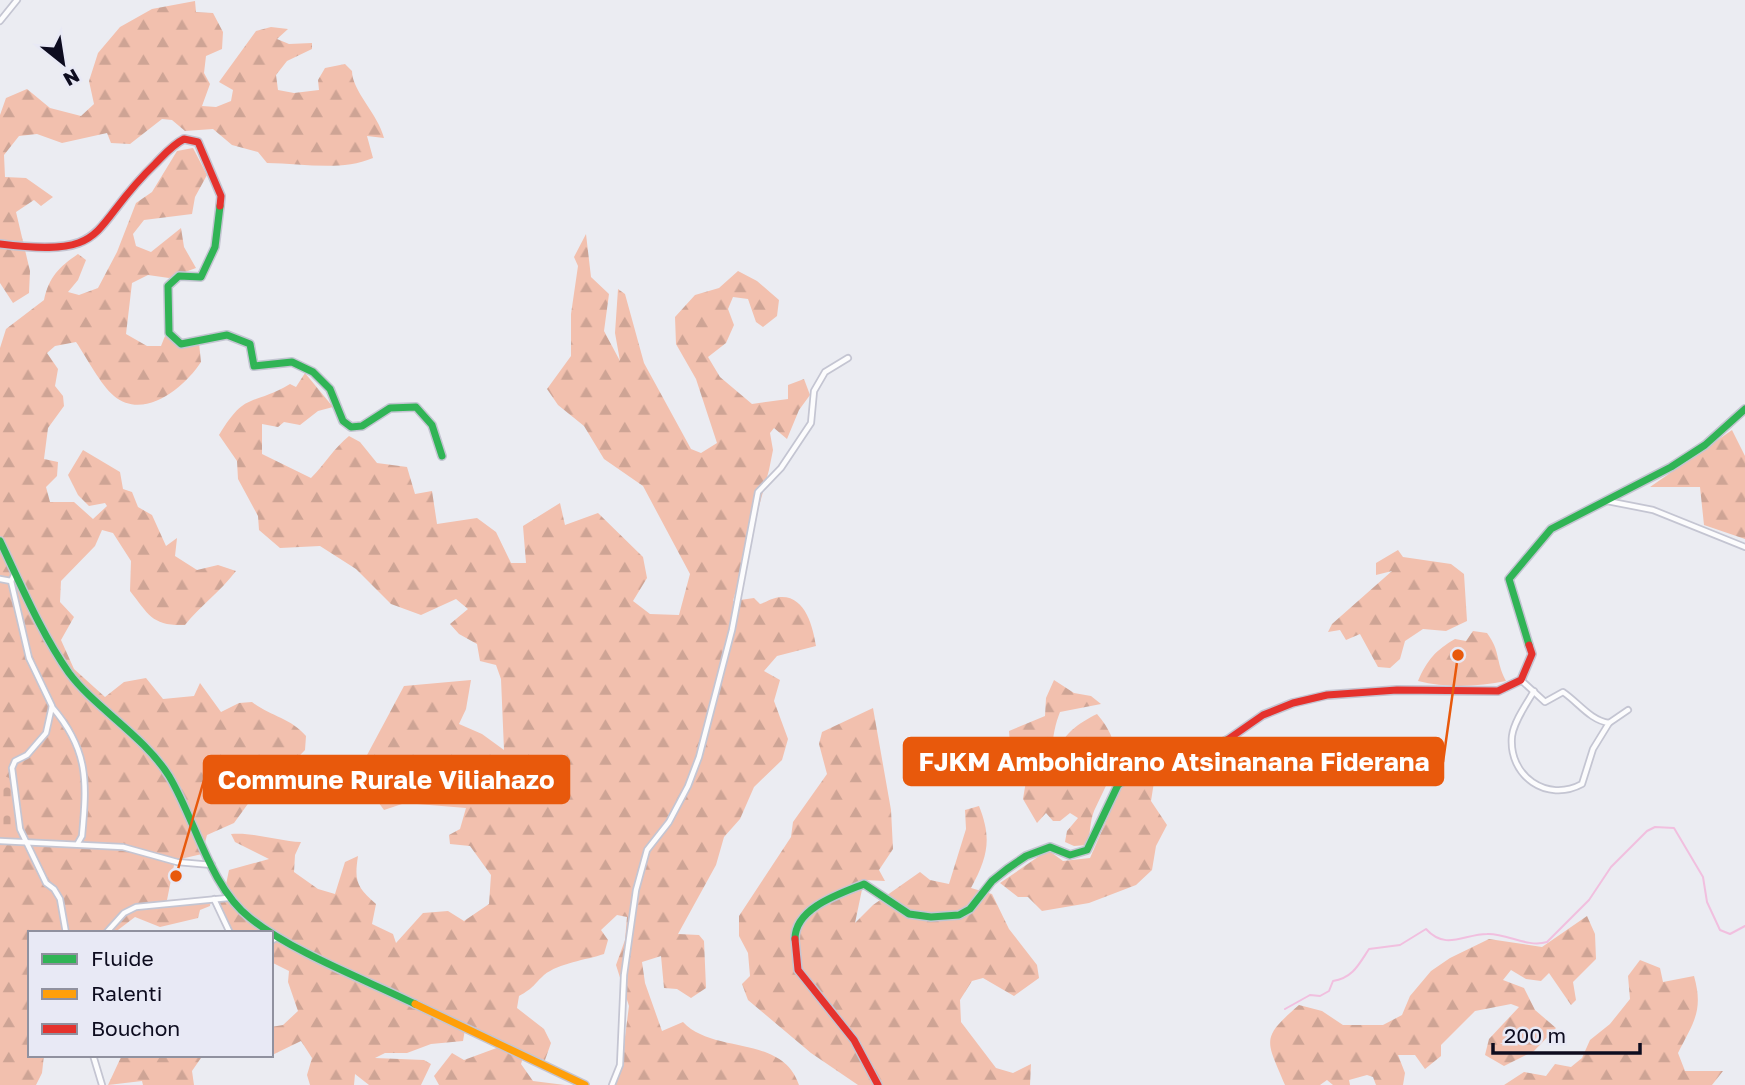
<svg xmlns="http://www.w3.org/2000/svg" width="1745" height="1085" viewBox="0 0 1745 1085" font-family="'Golos Text',sans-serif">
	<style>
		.forest { fill: url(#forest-firs) }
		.cemetery { fill: url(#cemetery-stones) }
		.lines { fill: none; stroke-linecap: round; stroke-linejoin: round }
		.stream { stroke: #f1bfdf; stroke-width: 2 }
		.street-casing { stroke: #c4c5d2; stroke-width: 8 }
		.fast-casing { stroke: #c4c5d2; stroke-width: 10 }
		.slow-casing { stroke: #c4c5d2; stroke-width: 10 }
		.jam-casing { stroke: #c4c5d2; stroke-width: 10 }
		.street { stroke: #fcfcfd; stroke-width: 4.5 }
		.fast { stroke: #30b455; stroke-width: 7 }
		.slow { stroke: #ff9f0a; stroke-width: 7 }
		.jam { stroke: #e5322d; stroke-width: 7 }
		.leader { fill: none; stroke: #e8590c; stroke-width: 2.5 }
		.callout-dot { fill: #e8590c; stroke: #e8e9f5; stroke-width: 2.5 }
		.callout { fill: #e8590c; stroke: #e8590c; stroke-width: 2.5 }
		.callout-label { font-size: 26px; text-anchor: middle; font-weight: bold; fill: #fff }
	</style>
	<defs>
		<pattern id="forest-firs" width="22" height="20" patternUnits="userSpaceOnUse" patternTransform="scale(1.75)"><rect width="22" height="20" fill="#f2c0ae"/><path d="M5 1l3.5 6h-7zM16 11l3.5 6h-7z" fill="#cea495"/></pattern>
		<pattern id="cemetery-stones" width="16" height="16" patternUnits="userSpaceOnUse" patternTransform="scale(1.75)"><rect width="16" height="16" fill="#f2c0ae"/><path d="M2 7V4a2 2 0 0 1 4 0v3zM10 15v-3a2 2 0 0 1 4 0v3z" fill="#cea495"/></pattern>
	</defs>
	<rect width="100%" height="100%" fill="#ebecf2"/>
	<g class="forest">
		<path d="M195,1L196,12L213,13L223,32L222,49L206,56L204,73L210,84L202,106L216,107L231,101L233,90L219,82L256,31L271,27L288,29L277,39L289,44L312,43V49L287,61L276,75L278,90L294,93L319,90L318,80L325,68L345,64L352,71C352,91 378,114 384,138L367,136L373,158C340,172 302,163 267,163L258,152L232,145L213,129L185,131L172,120L162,119L130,144L111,143L107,133L62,143L37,134L19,136L4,155L5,177L26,178L53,197L41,206L34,200L16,212L30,271L29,293L13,303L0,283V115L6,98L27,89L50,108L81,116L94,104L89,81L98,53L120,27L152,9Z"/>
		<path d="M193,148L207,175L195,197L192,214L144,220L133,234L136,246L151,252L181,228L184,247L196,268L169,278L148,275L132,283L126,334L147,346H161L165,336L183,346L199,343L201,362C185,387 144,421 114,396C100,384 87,358 76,342L55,346L47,353L58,369L55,386L63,396L64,406L48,428L44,459L58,462L57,476L46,487L50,502H74L93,519L107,506L105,503L89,506L78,495L68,475L83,450L120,472L123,489L132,492L138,507L152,515L166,546L177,538L175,556L197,570L218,565L236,571C219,593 201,605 185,625C152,626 149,615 130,591L131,561L113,533L102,530L95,546L61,581L60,602L74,617L61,640L74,669L105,697L124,682L146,678L163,699L194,696L200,683L221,712L239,703L252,702C270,716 291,718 306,736L305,750L271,785L263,799L250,801L234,823L207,835L202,854L172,861L174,865L167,900L211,899L210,906L200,910L198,918L160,927L135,917L114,933H30V1055H44L42,1073L36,1085H0V348L6,329L44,300C49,277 59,267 78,254L86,260L78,280L68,292L79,295L98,288L117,252L136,203L152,192L177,151Z"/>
		<path d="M586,234L591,277L609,294L604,331L620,361L615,333L618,289L625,294L644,363L691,449L701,453L717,443L696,379L676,344L675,317L695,295L719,288L738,271L757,281L779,300L777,316L763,327L756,322L748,299L733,297L728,309L734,325L726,343L708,357L720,377L752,404L788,399V385L804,379L810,395L799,410L787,439L774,428L770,433L773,450L769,470L733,601L754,598L760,604C766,602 776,596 782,597C806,597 813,628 816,646L777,656L764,671L780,680L774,701L788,739L782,760L754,787L740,819L724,837L716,865L678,934L699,935L704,941L706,988L691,998L677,989L664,988L661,956L642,962L645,983L662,1031L683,1022C714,1055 782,1034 799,1085H615L622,1060L629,1006L616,965L625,940L627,917L617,915L601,930L608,940L604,954C586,960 559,963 544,975C534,984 534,988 519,996L517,1008L544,1029L551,1043L545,1060L524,1054L521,1064L533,1081L565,1085H439L434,1076L452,1053L464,1060L502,1046L466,1024L463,1041L431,1044L407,1053H385L375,1058L424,1060L431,1064L421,1085H369L355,1074L354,1085H310L307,1075L312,1058L301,1041L266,1058V1055H271V1027L283,1025L298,1011L288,982L289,971L271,962V933H230L218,903L223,899L229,870L269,859L235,842L231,834C254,832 278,841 301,842L295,855L294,872L318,889L335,894L345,862L358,856C354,882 357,887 376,904L372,924L393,934L396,943L423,913L448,911L464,921L489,904L491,875L470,846L450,844L449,835L460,829L466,808L405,803L384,810L367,787L366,757L404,686L471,680L466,709L459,724L482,734L504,750L501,679L496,665L480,661L477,644L459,634L450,624L468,609L456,599L421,615L391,604L356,569L320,546L280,548L259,530L258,516L238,479L237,461L219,435C246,390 251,407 290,384L296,387L305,373L333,407L318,411L300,425L284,422L278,427L262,424V454L311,478C325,464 334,448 349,436L360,442L377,463L407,467L415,494L432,491L437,524L477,518L496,532L511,563H526L523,526L560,503L565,525L598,513L643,557L647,578L633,601L650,614L679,615L690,574L643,486L604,459L584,426L558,405L547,389L571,356V314L578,266L574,257Z"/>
		<path d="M1732,430L1745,456V539L1704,525L1700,487H1650Z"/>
		<path d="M1398,550L1403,557L1451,564L1464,574L1467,621L1446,631L1423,629L1405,641L1400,659L1390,668L1378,667L1360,634L1346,640L1340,630L1328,632L1332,624L1392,571L1376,575V563Z"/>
		<path d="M1473,631L1487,633C1501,652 1495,660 1506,681C1478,687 1446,688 1418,681C1427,660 1436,650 1455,639L1466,641Z"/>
		<path d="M1054,680L1074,693L1091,696L1101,704L1060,712C1052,732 1047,765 1062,784C1064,774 1060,771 1059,761C1055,738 1079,723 1097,714C1129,751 1111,774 1094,811C1090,821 1090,834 1088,845L1074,846L1065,842L1067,831L1078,818L1070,813L1060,821H1053L1046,813L1037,823L1023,799L1028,769L1027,757L1018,743H1010L1009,731L1045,716L1046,698Z"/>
		<path d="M873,708L891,810L893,849L879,870L885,881L864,880L855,923L873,905L920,872L930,880L949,884L966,829L965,810L979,806C992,838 988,857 971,888L992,894L1009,929L1037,965L1039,978L1014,996L983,978L972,981L960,1000L961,1022L996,1068L1013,1073L1031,1064L1030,1085H858L811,1053L748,1000L742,984L750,976L748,953L739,936V916L791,837L793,822L827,774L819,744L822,732Z"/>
		<path d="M1137,774L1154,782L1151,801L1167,825L1156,846L1152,870L1136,885L1089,903L1042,911L1028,897H1018L1000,883L1048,850L1063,861L1090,858L1120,789Z"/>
		<path d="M1587,916L1595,934L1596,959L1573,982L1576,1000L1571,1005L1549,973L1541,981L1526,979L1511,970L1503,980L1524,988L1535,1010L1556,1028L1534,1051L1504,1066L1485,1055L1489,1039L1519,1007L1511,1004L1475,1011L1441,1045V1056L1425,1069L1415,1055H1398L1405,1073L1403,1085H1376L1373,1077L1367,1075L1349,1080L1350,1085H1333L1327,1080L1320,1085H1285C1266,1039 1260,1039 1299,1005L1322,1011L1343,1025H1383L1402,1015L1410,996L1431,971L1450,958L1489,939L1542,947Z"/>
		<path d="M1640,960L1660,968L1663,982L1694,976C1704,1011 1693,1023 1678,1053L1685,1071H1723L1712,1085H1504L1524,1072L1546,1076L1555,1064L1571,1067L1582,1058L1590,1040L1610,1024L1630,999L1628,976Z"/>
		<path d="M122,1055H203L192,1071L194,1085H143L142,1081L108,1085Z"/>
	</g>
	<path class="cemetery" d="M0,774L9,778L14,790L16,831L10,837L0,839Z"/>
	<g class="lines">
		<path class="stream" d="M1285,1009L1310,995L1320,996L1329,991L1333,981C1353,978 1359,964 1369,949L1400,945L1426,929C1446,951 1464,934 1487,934C1507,933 1527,948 1547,942L1589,900L1611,867L1647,831L1655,827L1674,828L1703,877L1707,902L1720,930L1730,934L1745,926"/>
		<defs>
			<g id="street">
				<path d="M0,21L17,0"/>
				<path d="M1607,501L1653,510L1745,547"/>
				<path d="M15,573L11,581L29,658L52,706L46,733L27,755L15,761L12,768L20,829L46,883L54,889L60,899L66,933"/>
				<path d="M0,579L11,581"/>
				<path d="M1521,680L1545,702L1563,692C1579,703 1590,720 1609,723L1628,710"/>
				<path d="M1534,691C1527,703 1514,721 1512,736C1508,776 1547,803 1582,784L1593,749L1609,723"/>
				<path d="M52,707C89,750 87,782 82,836L78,843"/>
				<path d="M0,841L123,847L177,862L212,865"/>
				<path d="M214,899L230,933"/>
				<path d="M106,933L124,913L136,907L228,898"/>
				<path d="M271,941L278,937"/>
				<path d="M93,1055L102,1085"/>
				<path d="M612,1085L620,1065L624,975L636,890L647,850L669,822L688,786L699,757L732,630L758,492L781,468L811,423L814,391L825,372L848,358"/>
			</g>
			<g id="fast">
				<path d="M220,206L215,247L201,277L179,276L168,286L169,333L181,344L227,335L250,344L254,366L292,362L313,372L330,389L343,421L351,427L362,426L390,408L416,407L432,425L442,456"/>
				<path d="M0,541C21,585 41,633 69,673C95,708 144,736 169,776C195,819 210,887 250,918C294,953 364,979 415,1004"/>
				<path d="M1529,645L1509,579L1551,529L1671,467L1705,445L1745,409"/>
				<path d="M795,939C795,908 839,894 864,884L909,914L931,917L959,915L970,909L992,881L1007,869L1026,856L1050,847L1070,855L1087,850L1118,785L1136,771L1197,755L1227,740"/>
			</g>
			<path id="slow" d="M415,1004L585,1085"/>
			<g id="jam">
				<path d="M0,244C113,258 87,229 155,164C164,155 172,145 184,139L198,142L221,196L220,206"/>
				<path d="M1227,740L1263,715L1293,703L1327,695L1397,690L1498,691L1521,680L1532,654L1529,645"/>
				<path d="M795,939L798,970L854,1040L878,1085"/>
			</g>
		</defs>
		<use href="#street" class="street-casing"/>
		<use href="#fast" class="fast-casing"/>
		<use href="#slow" class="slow-casing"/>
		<use href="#jam" class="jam-casing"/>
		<use href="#street" class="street"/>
		<use href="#fast" class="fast"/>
		<use href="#slow" class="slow"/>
		<use href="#jam" class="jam"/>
	</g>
	<path class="leader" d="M1458 655L1443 762M176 876L204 780"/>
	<g class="callout-dot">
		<circle cx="1458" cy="655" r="7"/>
		<circle cx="176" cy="876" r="7"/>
	</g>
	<g class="callout">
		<rect x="904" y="738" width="539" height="47" rx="7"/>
		<rect x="204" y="756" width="365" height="47" rx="7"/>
	</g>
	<g class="callout-label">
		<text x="1174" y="771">FJKM Ambohidrano Atsinanana Fiderana</text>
		<text x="386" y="789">Commune Rurale Viliahazo</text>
	</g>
	<rect x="28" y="931" width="245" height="126" fill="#e8e9f5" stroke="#90919f" stroke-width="2"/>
	<rect x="42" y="954" width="35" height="10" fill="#30b455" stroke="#90919f" stroke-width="2"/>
	<text x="91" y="966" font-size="21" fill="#0d0c1f">Fluide</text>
	<rect x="42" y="989" width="35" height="10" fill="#ff9f0a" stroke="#90919f" stroke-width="2"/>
	<text x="91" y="1001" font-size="21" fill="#0d0c1f">Ralenti</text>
	<rect x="42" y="1024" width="35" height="10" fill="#e5322d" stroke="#90919f" stroke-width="2"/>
	<text x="91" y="1036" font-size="21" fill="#0d0c1f">Bouchon</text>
	<g transform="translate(63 63) rotate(150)" stroke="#e8e9f5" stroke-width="5" paint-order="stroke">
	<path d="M0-5L12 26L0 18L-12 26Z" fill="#0d0c1f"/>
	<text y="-10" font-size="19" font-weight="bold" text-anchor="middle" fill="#0d0c1f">N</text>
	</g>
	<path d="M1493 1043v10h147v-10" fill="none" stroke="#0d0c1f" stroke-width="3.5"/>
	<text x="1504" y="1043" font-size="21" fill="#0d0c1f" stroke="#e8e9f5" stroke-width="5" paint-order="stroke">200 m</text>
</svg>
